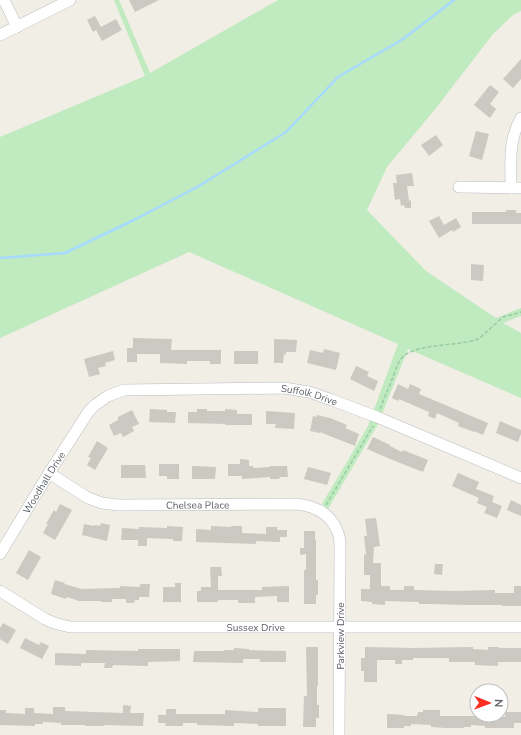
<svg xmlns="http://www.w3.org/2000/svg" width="521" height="735" viewBox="0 0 521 735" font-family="'Nunito Sans',sans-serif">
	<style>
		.green { fill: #c0eabf }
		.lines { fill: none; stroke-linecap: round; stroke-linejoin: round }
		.stream { stroke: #a6daff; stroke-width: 2.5 }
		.building { fill: #ccc8c2 }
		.minor-casing { stroke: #b7bbc0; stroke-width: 12 }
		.path { stroke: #97cca5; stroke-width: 1.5; stroke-dasharray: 4 2; stroke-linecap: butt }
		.minor { stroke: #fff; stroke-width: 11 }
		.labels { text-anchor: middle; stroke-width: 3; stroke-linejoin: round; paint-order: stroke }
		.street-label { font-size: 10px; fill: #5c6167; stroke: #fff }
	</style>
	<rect width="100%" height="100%" fill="#f1eee5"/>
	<path class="green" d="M114,0H119L150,73L278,0H521V11L513,15L493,34L436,108L387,167L367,210L426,271L496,318L521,308V316L503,323L521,333V398L408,349L378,424L328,509L322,504L368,426L398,344L189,252L0,338V137L145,76Z"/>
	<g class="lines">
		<path class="stream" d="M0,258L65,253L134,220L199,186L286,132L338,77L403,39L454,0"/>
	</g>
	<g class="building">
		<path d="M129,0H159L135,12Z"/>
		<path d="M95,16L101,27L116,19L122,30L102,41L96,30L93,32L87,20Z"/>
		<path d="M521,59V79L513,88L503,79Z"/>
		<path d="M490,85L499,92L490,104L496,109L490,118L474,105Z"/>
		<path d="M476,131L489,134L482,160L469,156Z"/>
		<path d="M436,135L443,145L429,156L421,145Z"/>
		<path d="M412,173L414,186H407L409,201L411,200V208H405L404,205L401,206L400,199L395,200L393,183H397L396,175Z"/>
		<path d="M506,210H516V213H521V224H472V212H506Z"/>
		<path d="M439,216L444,225L456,218L461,227L453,232L452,230L439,238L429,221Z"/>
		<path d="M471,264L484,265L483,281L471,280Z"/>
		<path d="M133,338L172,339L171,350H221V364H210V361H187V364L160,363V354H137V362H127V348H133Z"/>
		<path d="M274,339L297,340L296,352H286V355L284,354L283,363H274Z"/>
		<path d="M324,349L340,353L336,370L307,363L310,350L323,353Z"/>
		<path d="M113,351L115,360L105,363L106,366L98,368L100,374L89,377L84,359Z"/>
		<rect x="234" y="351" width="24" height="13"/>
		<path d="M356,366L369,372L367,376L378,381L374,391L350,379Z"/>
		<path d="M398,384L408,389L410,384L421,389L419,394L488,423L483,435L474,431V432L458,426L459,423L437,413L435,419L428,416L429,412L399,399L398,401L392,398Z"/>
		<path d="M150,409L167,410V412H176L175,423L149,422Z"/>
		<path d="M197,409H207V411H225V409L237,410V414H252V425H225V424L188,423V412H197Z"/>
		<path d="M132,410L139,424L132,427L134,431L123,437L121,433L114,436L109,425L118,420V417Z"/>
		<path d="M266,411L295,413L294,429L275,428L276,424H266Z"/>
		<path d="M317,415L330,418L347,425L345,428L359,434L355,446L320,432V433L310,431L313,416L316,417Z"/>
		<path d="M500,421L521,430V434L518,442L496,433Z"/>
		<path d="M373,437L390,445V446L402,452L403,450L428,460L423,472L395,461L367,449Z"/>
		<path d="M97,441L108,448L95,470L87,465L91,458L88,457Z"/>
		<path d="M240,459L249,460V466H253V468L270,467V466H287L288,477H280L279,479H270V477L242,479V476H228V464H240Z"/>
		<path d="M159,464H179V479H167V476H159Z"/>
		<path d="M121,465H145L146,478H121Z"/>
		<path d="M192,466L216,467L215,479H192Z"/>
		<path d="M308,467L331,473L327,485L304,479Z"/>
		<path d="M458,473L479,482L476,489L494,496L492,502L502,506L497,518L484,513L487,507L477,503L479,498L452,486Z"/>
		<path d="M511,500L521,505V516L507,510Z"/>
		<path d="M60,504L72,510L55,540L43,533L48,524H46L54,510L56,512Z"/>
		<path d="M376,518L380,546L374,547L373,563H381V586H390V590H404V586H414V590L454,591L495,590V593H514V586H521V606H502V605H468L431,604H419V602L385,601V605L372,604V602L361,601V589H370V575H364V554L366,555L364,536H367L365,519Z"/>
		<path d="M101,523L110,525L107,541L82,535L84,524L94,526L95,525L100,526Z"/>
		<path d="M167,526L183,527L182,541H173V539L147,538V546H138V540H121L122,528L139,529V527L167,528Z"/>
		<path d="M211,526L231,527V526H242V533L266,534V527H277V530H287V537H280V542L256,541V544L196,542V529L211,530Z"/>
		<path d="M304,531H315V540H316V580H318V595H316V604H304V570H306V554L300,555V548H304Z"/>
		<path d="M29,550L41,557L28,580L16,573Z"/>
		<path d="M435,564H443L442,575L434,574Z"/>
		<path d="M210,567H221L222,576H218V590H262V587L289,586V602H277V596L255,597V603H238V600H218V602H197V591H201V587H211Z"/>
		<path d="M55,580L65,583L64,584L82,589L120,588V586L140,587V584H150L149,597H139V600H135L134,603H126V599H112V602H101V601H79L67,597L66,599L51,594Z"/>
		<path d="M175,583H181V602H163V587H175Z"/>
		<path d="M3,623L16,630L8,644L0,639V628Z"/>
		<path d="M25,638L39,645L41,642L49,646L42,659L20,648Z"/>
		<path d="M306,647H318V686H317V705H319V718H316V727H303L304,696H307Z"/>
		<path d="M365,647L413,648L473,647V649L488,650V647H499V648H521V662H498V666L475,665V662H449V658H413V660H402V664H395V660H377V682H364V671H361V658H365Z"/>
		<path d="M234,648L249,649V650L286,651V662H260V659H243V663L193,662L194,651H224V650H234Z"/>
		<path d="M138,649H180V661L148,662V666L113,665L112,668H104L105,663H81V666L55,665V653L86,654V650L138,651Z"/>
		<path d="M123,705L131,706L130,713H144L143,726L104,725V726H85V725H61V723L43,722V724H35V726L0,725V710H6V713L25,714V708H34V713L53,714V707H65V711L123,713Z"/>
		<path d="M258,708H286V726H258V724L234,723V726L197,725V723H183V726H165L166,723H158V715H166V709H176V714H225V710L258,712Z"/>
		<path d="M423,710H440V716H478V715H490L489,716L505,717V712H521V723H514V728H485V726L471,725V727H464L463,728H445L431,727V725L411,724V726H404V728H387V714L404,715V716H417L418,712H423Z"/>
	</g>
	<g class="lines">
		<defs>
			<g id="minor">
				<path d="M4,0L17,27"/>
				<path d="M0,35L70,0"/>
				<path d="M459,187L521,188"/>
				<path d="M511,188C511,162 508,141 521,118"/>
				<path id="s1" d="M49,473L88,498L102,503L118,505L296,504C317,506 333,515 339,536C340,540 340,545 340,549L339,735"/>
				<path id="s2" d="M0,554L49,473L89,411L95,405L108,396L124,390L284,388L309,392L332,400L377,417L521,478"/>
				<path id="s3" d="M0,591L45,619L54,623L70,627H521"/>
			</g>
		</defs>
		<use href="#minor" class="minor-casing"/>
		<g class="path">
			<path d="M380,409C384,398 389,388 393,377C395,372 397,365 400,360C414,341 459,348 480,338L503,317L521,312"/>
			<path d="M326,505L373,426"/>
		</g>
		<use href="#minor" class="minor"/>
	</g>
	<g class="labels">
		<g class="street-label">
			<text dy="4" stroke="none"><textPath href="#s2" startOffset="396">Suffolk Drive</textPath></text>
			<text dy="4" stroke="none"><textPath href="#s2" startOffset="84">Woodhall Drive</textPath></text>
			<text dy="4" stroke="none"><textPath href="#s1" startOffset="157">Chelsea Place</textPath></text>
			<text dy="4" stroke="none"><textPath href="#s3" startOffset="265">Sussex Drive</textPath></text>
			<text transform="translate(340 636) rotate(-90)" y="4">Parkview Drive</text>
		</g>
	</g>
	<g transform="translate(489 703) rotate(91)"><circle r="19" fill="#ffffff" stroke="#bec0c2"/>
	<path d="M0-3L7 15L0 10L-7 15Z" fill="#fb2d20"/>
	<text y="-6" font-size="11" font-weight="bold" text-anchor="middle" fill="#5c6167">N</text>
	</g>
</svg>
